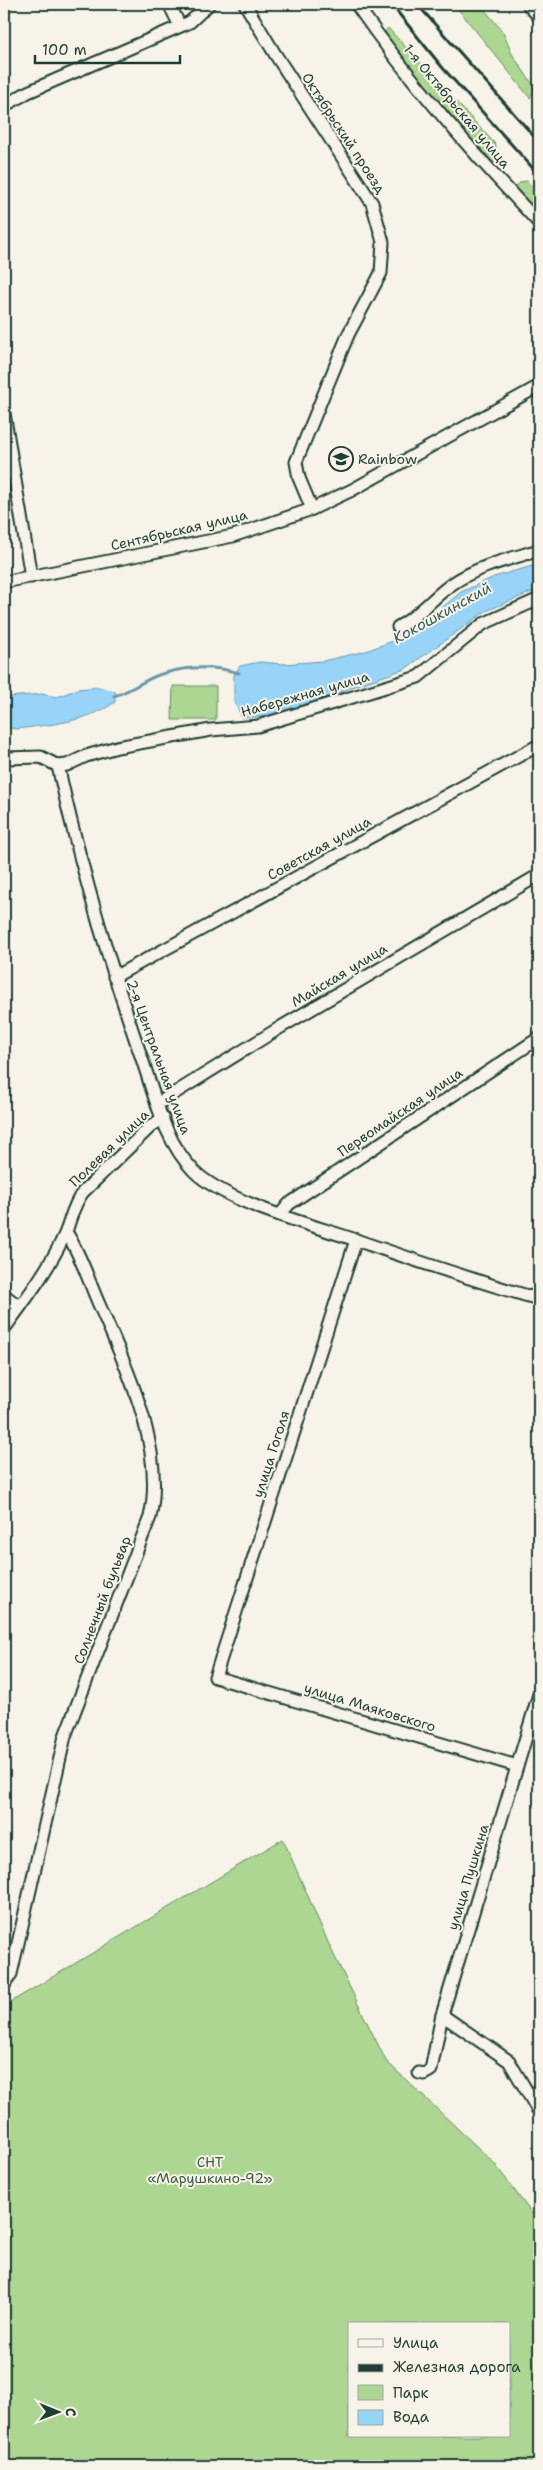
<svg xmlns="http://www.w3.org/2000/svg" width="543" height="2470" viewBox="0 0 543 2470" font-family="'Shantell Sans',sans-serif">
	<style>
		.green { fill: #aed693; stroke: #668a64; fill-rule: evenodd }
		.water { fill: #97d4f8; stroke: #6798aa }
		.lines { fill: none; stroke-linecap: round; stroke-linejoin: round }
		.stream { stroke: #6798aa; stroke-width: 3 }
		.street-casing { stroke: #1f3d34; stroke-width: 15 }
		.secondary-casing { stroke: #1f3d34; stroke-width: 20 }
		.street { stroke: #f7f3e8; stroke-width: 11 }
		.secondary { stroke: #f7f3e8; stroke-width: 16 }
		.rail { stroke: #1f3d34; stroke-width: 3 }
		.labels { text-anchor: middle; stroke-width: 4; stroke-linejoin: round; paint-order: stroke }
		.street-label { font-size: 14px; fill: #1f3d34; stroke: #f7f3e8 }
		.poi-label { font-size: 14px; fill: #1f3d34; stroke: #f7f3e8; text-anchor: start }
		.park-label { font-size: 14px; fill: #3c5c47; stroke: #f7f3e8 }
		.water-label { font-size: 15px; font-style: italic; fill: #375b5b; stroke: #f7f3e8 }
	</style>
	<rect width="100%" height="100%" fill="#f7f3e8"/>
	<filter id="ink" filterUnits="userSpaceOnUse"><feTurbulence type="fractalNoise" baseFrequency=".02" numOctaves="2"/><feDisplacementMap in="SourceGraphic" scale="10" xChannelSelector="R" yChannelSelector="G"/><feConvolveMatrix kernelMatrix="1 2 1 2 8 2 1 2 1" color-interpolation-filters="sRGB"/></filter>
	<g filter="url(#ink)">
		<g class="green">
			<path d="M454,4H480L503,32L512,54L535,88L530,98Z"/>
			<path d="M388,28L496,145L494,163L422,85L385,32Z"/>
			<path d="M527,181L539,194V216L514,188L521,182Z"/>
			<path d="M173,686H216V720H172Z"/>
			<path d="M283,1839L331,1949L386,2061L494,2163L539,2223V2343L535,2360V2466H4V2006ZM349,2324H509V2436H349Z"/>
		</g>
		<g class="water">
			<path d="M539,564V589L486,611L405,669L352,687L305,708L261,717H242L234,702V675L240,666L260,662L284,664L323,661L366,651L409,635L461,592L494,577Z"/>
			<path d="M98,687L115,691V702C88,722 48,725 16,729L9,728C2,719 4,707 9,697L42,694L57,697L78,689Z"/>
		</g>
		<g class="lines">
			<path class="stream" d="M114,696C132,691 147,677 165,673C189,666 216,666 239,673"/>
			<defs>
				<g id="street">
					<path d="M169,4L180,26"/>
					<path d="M245,4L275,54L372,203L383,242L381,273L348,335L296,462L299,478L312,509"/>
					<path d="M356,4C410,82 474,154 539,223"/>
					<path d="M4,106L28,92L190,22L209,4"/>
					<path d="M4,413L31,577"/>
					<path d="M4,582L233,536L312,509L352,490L539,386"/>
					<path d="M398,627C419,616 433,597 452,584C478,566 510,559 539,550"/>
					<path d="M4,758L41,757L58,766"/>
					<path d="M58,766C80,865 109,963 142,1059C155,1097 165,1142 194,1171C226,1203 312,1225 356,1240C417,1261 477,1282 539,1299"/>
					<path d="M58,766L67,765L86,756L117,747L211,730L258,726L418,677L483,624L539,599"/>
					<path d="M114,977L539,745"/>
					<path d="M157,1104L281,1027L539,875"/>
					<path d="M280,1215L289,1204L539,1038"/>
					<path d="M356,1240L215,1677L517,1766"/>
					<path d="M4,1295L20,1307"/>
					<path d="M4,1329C26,1299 49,1269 65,1234C71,1219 73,1205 83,1192L150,1127L163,1118"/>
					<path d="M4,1985L11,1974L65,1736L150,1517C166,1447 125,1365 98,1302C88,1279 80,1253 66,1232"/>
					<path d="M442,2015L509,2061L539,2112"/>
					<path d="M419,2073L424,2074L431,2070L442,2015L539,1694"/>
				</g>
				<path id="secondary" d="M531,4L539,13"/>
			</defs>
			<use href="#street" class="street-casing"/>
			<use href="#secondary" class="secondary-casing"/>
			<use href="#street" class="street"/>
			<use href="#secondary" class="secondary"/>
			<g class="rail">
				<path d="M391,4L442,67L539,175"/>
				<path d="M417,4L539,142"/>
			</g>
		</g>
	</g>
	<defs>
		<symbol id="school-ring" viewBox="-11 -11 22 22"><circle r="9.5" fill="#f7f3e8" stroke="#1f3d34" stroke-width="1.5"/><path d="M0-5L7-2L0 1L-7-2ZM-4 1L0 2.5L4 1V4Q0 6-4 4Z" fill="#1f3d34"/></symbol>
	</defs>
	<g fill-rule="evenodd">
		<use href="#school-ring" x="327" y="445" width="28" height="28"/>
	</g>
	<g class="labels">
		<g class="street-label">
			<text transform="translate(457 106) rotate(50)" y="5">1-я Октябрьская улица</text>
			<text transform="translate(344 133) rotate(57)" y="5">Октябрьский проезд</text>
			<text transform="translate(179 530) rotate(-13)" y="5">Сентябрьская улица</text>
			<text transform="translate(305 694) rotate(-16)" y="5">Набережная улица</text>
			<text transform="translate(319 848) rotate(-29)" y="5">Советская улица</text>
			<text transform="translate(339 975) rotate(-31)" y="5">Майская улица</text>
			<text transform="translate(159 1057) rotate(70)" y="5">2-я Центральная улица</text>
			<text transform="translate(400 1112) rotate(-34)" y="5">Первомайская улица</text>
			<text transform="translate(109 1148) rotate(-44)" y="5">Полевая улица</text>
			<text transform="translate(271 1454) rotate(-72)" y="5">улица Гоголя</text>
			<text transform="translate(102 1600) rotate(-69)" y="5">Солнечный бульвар</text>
			<text transform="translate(370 1707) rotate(17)" y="5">улица Маяковского</text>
			<text transform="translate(468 1877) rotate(-73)" y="5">улица Пушкина</text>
		</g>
		<g class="poi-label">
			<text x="358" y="464">Rainbow</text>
		</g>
		<g class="park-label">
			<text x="210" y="2167">СНТ<tspan x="210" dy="16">«Марушкино-92»</tspan></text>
		</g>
		<g class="water-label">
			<text transform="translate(442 613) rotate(-29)" y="5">Кокошкинский</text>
		</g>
	</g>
	<rect width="543" height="2470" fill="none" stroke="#f7f3e8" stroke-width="20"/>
	<rect x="10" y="10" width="523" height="2450" fill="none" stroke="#1f3d34" stroke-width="2" filter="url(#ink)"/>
	<rect x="348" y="2322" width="162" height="115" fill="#f7f3e8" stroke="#a1aaa0"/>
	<rect x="358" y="2339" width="25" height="8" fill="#f7f3e8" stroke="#a1aaa0"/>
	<text x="393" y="2348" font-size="15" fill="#1f3d34">Улица</text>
	<rect x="358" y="2364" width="25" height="8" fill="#1f3d34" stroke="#a1aaa0"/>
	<text x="393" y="2372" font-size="15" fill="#1f3d34">Железная дорога</text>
	<rect x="358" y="2385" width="25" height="15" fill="#aed693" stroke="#a1aaa0"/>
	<text x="393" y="2398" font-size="15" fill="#1f3d34">Парк</text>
	<rect x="358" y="2410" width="25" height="15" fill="#97d4f8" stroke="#a1aaa0"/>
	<text x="393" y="2422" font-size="15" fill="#1f3d34">Вода</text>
	<g transform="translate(58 2412) rotate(91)" stroke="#f7f3e8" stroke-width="4" paint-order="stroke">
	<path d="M0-4L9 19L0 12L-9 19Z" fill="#1f3d34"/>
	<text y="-8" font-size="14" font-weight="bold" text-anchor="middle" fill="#1f3d34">С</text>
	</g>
	<path d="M35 55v8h145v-8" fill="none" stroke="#1f3d34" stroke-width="2.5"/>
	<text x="42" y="55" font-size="15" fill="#1f3d34" stroke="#f7f3e8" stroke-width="4" paint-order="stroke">100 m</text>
</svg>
